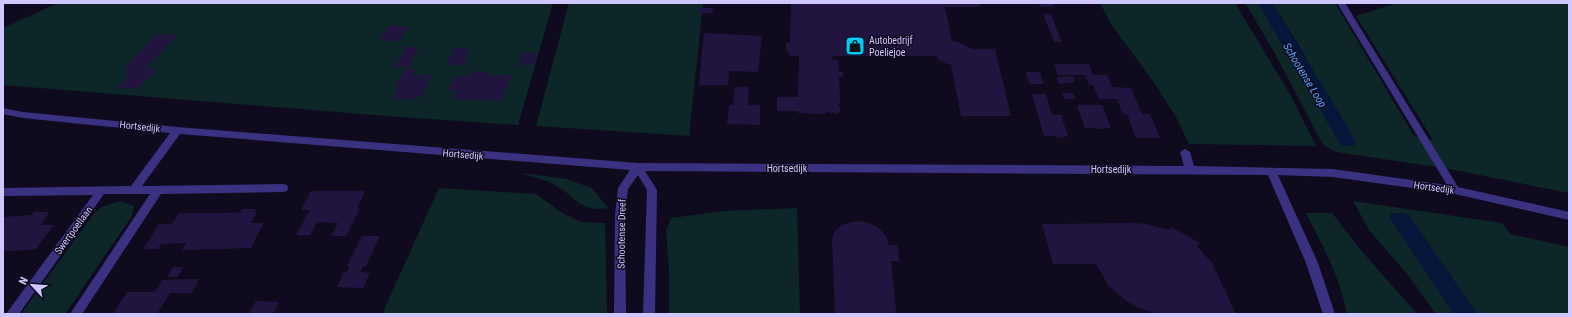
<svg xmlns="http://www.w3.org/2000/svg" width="1572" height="317" viewBox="0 0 1572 317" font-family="'Roboto Condensed',sans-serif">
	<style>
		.green { fill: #0d2728 }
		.water { fill: #06163b }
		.building { fill: #211540 }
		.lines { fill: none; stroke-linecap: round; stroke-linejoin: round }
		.minor { fill: #3a3280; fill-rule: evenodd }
		.labels { text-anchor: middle; stroke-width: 3; stroke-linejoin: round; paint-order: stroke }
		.poi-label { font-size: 10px; fill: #d1c7ff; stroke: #0f0a1e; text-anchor: start }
		.street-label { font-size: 10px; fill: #d1c7ff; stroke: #0f0a1e }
		.water-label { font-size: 11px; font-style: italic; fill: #55a6ff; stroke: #0f0a1e }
	</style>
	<rect width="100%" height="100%" fill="#0f0a1e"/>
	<g class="green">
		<path d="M58,3H553L518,125L373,115L3,85V28Z"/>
		<path d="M569,3H703L689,136L536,126Z"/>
		<path d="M1100,3H1235L1291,96L1316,146L1189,144L1176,117L1155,84L1111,24Z"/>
		<path d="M1245,3H1258L1342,146L1303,52L1272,3H1335L1414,136L1433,140L1356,16L1398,3H1569V193L1450,169L1336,152L1326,147L1321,141L1273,50Z"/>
		<path d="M521,173L566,179L592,188L608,208C578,213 576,195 553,184C544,179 531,177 521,173Z"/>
		<path d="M439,188L536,194L564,214L581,222L605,223L607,314H382Z"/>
		<path d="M120,201L134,206L132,216L65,314H21L92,216L101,207Z"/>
		<path d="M1353,201L1502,223L1510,234L1569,247V314H1477L1408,214L1391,213L1390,218L1454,314H1436L1409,276L1369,230Z"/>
		<path d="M797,208L800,314H669V268L666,231L671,218L723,211Z"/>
		<path d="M1306,213H1332L1359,248L1417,314H1347C1340,277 1323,246 1306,213Z"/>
	</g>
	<g class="water">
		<path d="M1258,3H1272L1350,131L1356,145L1342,146L1339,142Z"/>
		<path d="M1391,213L1408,214L1477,314H1454L1390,218Z"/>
	</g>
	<g class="building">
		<path d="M791,3H979L980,7H945L952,41L959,42L972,49H995L1011,116H961L951,64H947L938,59L937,56H832V60H838L839,72H843V77H839L840,103L837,105L840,107V112L837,114L827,112L824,114L798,113V111H777V97H798L799,56H789V51H786V43H790Z"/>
		<path d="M1039,3H1053L1055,6L1040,7Z"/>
		<path d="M699,8H713L712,13L699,14Z"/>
		<path d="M1043,14H1051L1062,42H1054Z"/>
		<path d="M388,26H408L400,41H380Z"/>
		<path d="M704,33L762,36L758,72L729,71L728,85H699Z"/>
		<path d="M157,34L178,35L146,68L157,69L138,89L117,87L129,76L125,75L131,69H123Z"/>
		<path d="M406,47H419L409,67H395Z"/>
		<path d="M454,48H471L463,65H446Z"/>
		<path d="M523,53H538L534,65H519Z"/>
		<path d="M1054,64H1089L1093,75H1058Z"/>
		<path d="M405,69H416L413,75H432L421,97H417L413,100L392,98L398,87H395Z"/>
		<path d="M472,71L489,72L488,75H512L501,101L453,99L457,91H447L455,76H469Z"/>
		<path d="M1026,72H1040L1044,84H1029Z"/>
		<path d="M1085,75H1107L1112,87L1131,88L1142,114H1150L1160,138H1136L1127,114H1123L1117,99H1099L1093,85H1089Z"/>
		<path d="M1073,76L1075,82L1059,84L1056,77Z"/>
		<path d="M735,87H749L748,105H760V125L727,124L729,105H733Z"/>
		<path d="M1062,93H1073L1076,99H1064Z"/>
		<path d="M1032,94H1046L1052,115H1061L1068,136L1058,138L1055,136H1044Z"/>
		<path d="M1077,105H1102L1111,128L1097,129L1096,128H1085Z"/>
		<path d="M311,191H365L357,208H360L346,236H331L338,223L317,222L310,235H296L310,210H301Z"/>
		<path d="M242,209H256L255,212H257L251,223H264L251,248L182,250L186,243L161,244L158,249H143L159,224H172L179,213H229L241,212Z"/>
		<path d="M34,212H49L41,225H54L35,250L3,251V217L32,215Z"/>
		<path d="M856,221L867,222L876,226L886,235L889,245H898L899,261H891L896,312L892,314H835L832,239L835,231L842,225Z"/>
		<path d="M1135,223L1146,224L1169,230L1171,227L1200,243L1197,246L1212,263L1236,314H1157L1139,308L1127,301L1108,285L1096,264H1053L1042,224Z"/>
		<path d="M362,236H380L366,266H363L360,272L370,273L363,288L337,287L344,272H347L350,266H347Z"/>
		<path d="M173,267H183L178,277H167Z"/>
		<path d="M199,279L192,293H170L157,314H113L127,292H155L162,280Z"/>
		<path d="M256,301L279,302L273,314H249Z"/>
	</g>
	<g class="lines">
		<path class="minor" d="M1337,3H1345L1458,187L1569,212V220L1455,194L1333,177L1278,175L1318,263L1335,314H1323L1306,263L1268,175L645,171L657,190L655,314H643L647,190L638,175L628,189L625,214L626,314H614L615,214L618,188L630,170L180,134L142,186L283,184L287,185L288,188L287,191L283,192L161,194L82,314H70L150,194H104L19,314H6L93,195L3,196V188L131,186L170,133L23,118L3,114V108L23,112L177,127L638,163L1184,166L1180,152L1185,149L1190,152L1194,166L1333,169L1447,185Z"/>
	</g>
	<defs>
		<symbol id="shop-square" viewBox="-11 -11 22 22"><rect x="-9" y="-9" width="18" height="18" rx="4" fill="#00cbf2" stroke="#0f0a1e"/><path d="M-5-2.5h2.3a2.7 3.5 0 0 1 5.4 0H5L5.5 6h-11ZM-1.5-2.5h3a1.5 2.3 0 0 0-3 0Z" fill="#111"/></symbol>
	</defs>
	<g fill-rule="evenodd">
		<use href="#shop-square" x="844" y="35" width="22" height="22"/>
	</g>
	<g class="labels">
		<g class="poi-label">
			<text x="869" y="44">Autobedrijf<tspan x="869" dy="12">Poeliejoe</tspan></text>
		</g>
		<g class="street-label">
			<text transform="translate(140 126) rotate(6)" y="4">Hortsedijk</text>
			<text transform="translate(463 154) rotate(5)" y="4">Hortsedijk</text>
			<text x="787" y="172">Hortsedijk</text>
			<text x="1111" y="173">Hortsedijk</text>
			<text transform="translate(1434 187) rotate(8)" y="4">Hortsedijk</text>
			<text transform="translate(73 230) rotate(-54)" y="4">Swertpoellaan</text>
			<text transform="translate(621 234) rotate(-89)" y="4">Schootense Dreef</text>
		</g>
		<g class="water-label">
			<text transform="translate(1305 75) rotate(59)" y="4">Schootense Loop</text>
		</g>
	</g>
	<rect width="1572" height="317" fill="none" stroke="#d1c7ff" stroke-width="8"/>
	<g transform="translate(32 285) rotate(296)" stroke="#0f0a1e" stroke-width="3" paint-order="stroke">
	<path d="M0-3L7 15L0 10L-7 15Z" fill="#d1c7ff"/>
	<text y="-6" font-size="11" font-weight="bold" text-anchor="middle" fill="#d1c7ff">N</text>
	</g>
</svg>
